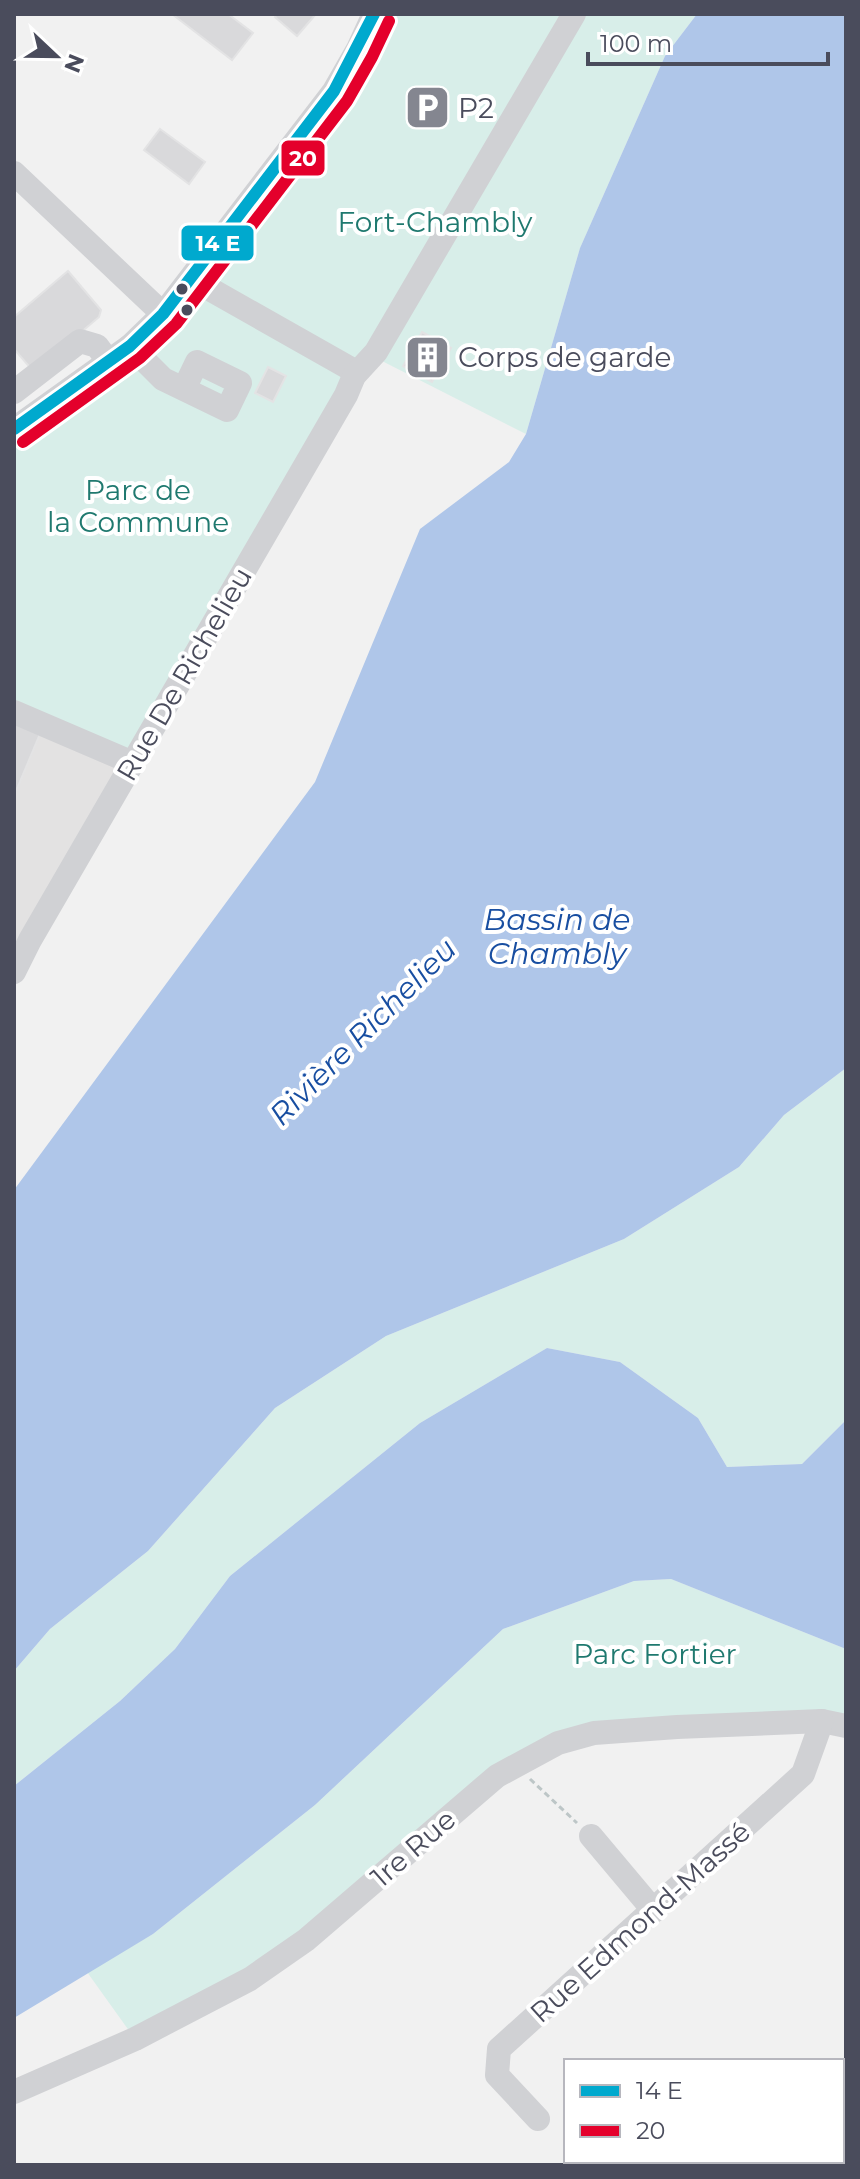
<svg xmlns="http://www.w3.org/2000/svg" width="860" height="2179" viewBox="0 0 860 2179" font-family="Montserrat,sans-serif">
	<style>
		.education { fill: #e3e2e2 }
		.green { fill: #d8eee9 }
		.water { fill: #afc6e9 }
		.building { fill: #d9d9db; stroke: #e3e3e4; stroke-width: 2 }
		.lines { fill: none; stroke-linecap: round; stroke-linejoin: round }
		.path { stroke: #bdc6c7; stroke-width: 3; stroke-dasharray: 6 4; stroke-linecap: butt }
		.minor { stroke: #d0d1d4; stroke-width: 24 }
		.bus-1-casing { stroke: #fff; stroke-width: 18 }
		.bus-2-casing { stroke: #fff; stroke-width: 18 }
		.bus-1 { stroke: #00a9ce; stroke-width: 12 }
		.bus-2 { stroke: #e4002b; stroke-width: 12 }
		.bus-dot { fill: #4a4c5c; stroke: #fff; stroke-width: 3 }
		.labels { text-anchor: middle; stroke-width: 8; stroke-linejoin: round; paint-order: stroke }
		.poi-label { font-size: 28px; fill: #4a4c5c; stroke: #fff; text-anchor: start }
		.park-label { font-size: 28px; fill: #1f796f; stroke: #fff }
		.street-label { font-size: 28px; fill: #4a4c5c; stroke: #fff }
		.water-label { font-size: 30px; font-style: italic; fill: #184ea1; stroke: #fff }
		.line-badge { stroke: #fff; stroke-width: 3 }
		.badge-label { font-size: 22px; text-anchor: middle; font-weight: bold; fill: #fff }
	</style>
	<rect width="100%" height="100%" fill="#f1f1f1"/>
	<path class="education" d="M14,714L123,764L14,953Z"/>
	<g class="green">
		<path d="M384,14H697L665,56L580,248L526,434L382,361L366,370L215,282L346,94L365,59Z"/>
		<path d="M203,286L351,369L133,763L14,712V442L143,351L164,334Z"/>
		<path d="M846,1068V1420L802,1464L727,1467L698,1418L620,1362L547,1348L420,1423L230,1576L175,1649L120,1701L14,1786V1671L50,1629L148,1551L275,1408L386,1336L624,1239L739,1167L784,1115Z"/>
		<path d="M671,1579L846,1649V1724L558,1743L306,1940L135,2039L87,1972L153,1934L315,1805L503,1629L634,1581Z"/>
	</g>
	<g class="water">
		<path d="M697,14H846V1068L784,1115L739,1167L624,1239L386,1336L275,1408L148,1551L50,1629L14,1671V1190L315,782L420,529L509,462L526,434L580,248L665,56Z"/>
		<path d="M547,1348L620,1362L698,1418L727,1467L802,1464L846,1420V1649L671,1579L634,1581L503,1629L315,1805L153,1934L14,2018V1786L120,1701L175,1649L230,1576L420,1423Z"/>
	</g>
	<g class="building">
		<path d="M172,14H228L253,33L232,60Z"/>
		<path d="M277,14H316L297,36L275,17Z"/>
		<path d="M160,129L205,162L189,184L144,150Z"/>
		<path d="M68,271L101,310L99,317L34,372L14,349V317Z"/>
		<path d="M422,332L451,348L432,382L403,366Z"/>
		<path d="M268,367L286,376L273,402L255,393Z"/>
		<path d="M14,723L40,734L14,796Z"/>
	</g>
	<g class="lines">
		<path class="path" d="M530,1779L577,1823"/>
		<g class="minor">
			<path d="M14,173L163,314"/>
			<path d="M192,279L351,369L354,376"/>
			<path d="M130,346L163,379L227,410L240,383L197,362L184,389"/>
			<path d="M14,392L80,341L97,346L109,362"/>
			<path d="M14,429L130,346L163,314L334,91L358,49L374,14"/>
			<path d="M14,712L133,763"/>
			<path d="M14,972L30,940L346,395L354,376L376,352L574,14"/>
			<path d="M591,1836L654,1911"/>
			<path d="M14,2092L135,2039L250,1979L306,1940L497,1776L558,1743L594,1733L677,1727L822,1721L846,1726"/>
			<path d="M538,2119L497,2075L499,2049L803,1774L822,1721"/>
		</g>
		<defs>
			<path id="bus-1" d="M14,429L130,346L163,314L334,91L374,14"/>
			<path id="bus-2" d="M23,442L140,358L176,324L347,101L372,57L389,21"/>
		</defs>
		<use href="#bus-1" class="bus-1-casing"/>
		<use href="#bus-2" class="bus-2-casing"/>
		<use href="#bus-1" class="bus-1"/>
		<use href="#bus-2" class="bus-2"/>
	</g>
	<defs>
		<symbol id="parking-square" viewBox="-11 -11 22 22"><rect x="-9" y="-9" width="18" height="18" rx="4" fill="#848690" stroke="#fff"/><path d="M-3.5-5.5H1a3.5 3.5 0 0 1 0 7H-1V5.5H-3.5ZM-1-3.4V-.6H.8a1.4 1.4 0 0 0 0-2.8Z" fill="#fff"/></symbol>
		<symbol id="building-square" viewBox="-11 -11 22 22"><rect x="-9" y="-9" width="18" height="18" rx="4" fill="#848690" stroke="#fff"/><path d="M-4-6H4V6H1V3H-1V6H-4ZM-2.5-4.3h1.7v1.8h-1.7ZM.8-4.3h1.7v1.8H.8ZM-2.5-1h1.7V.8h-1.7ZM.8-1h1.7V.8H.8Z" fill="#fff"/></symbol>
	</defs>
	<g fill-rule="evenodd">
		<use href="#parking-square" x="402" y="82" width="51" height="51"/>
		<use href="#building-square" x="402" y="332" width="51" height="51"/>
	</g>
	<g class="bus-dot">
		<circle cx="182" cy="289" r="7"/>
		<circle cx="187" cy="310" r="7"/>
	</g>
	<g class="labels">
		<g class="poi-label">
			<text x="458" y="118">P2</text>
			<text x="458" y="367">Corps de garde</text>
		</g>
		<g class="park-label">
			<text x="435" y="232">Fort-Chambly</text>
			<text x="138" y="500">Parc de<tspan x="138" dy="32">la Commune</tspan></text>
			<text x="655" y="1664">Parc Fortier</text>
		</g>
		<g class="street-label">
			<text transform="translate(184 674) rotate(-60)" y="10">Rue De Richelieu</text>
			<text transform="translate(413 1848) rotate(-41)" y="10">1re Rue</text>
			<text transform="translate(640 1922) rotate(-42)" y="10">Rue Edmond-Massé</text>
		</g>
		<g class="water-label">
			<text x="557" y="930">Bassin de<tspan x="557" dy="34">Chambly</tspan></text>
			<text transform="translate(363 1032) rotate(-45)" y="10">Rivière Richelieu</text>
		</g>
	</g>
	<g class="line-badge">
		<rect x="280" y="139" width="46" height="38" rx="8" fill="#e4002b"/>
		<rect x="180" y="224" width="75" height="38" rx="8" fill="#00a9ce"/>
	</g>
	<g class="badge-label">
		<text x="303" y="166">20</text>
		<text x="218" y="251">14 E</text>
	</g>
	<rect width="860" height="2179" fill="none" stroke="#4a4c5c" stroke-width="32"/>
	<rect x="564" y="2059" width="280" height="104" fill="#ffffff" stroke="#b7b7be" stroke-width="2"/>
	<rect x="580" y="2085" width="40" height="12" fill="#00a9ce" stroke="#b7b7be" stroke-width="2"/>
	<text x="636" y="2099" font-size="24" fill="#4a4c5c">14 E</text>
	<rect x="580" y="2125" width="40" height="12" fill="#e4002b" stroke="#b7b7be" stroke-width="2"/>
	<text x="636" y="2139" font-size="24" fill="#4a4c5c">20</text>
	<g transform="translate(56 56) rotate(112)" stroke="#ffffff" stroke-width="6" paint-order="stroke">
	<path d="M0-6L14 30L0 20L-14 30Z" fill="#4a4c5c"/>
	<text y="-12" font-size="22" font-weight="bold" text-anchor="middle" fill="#4a4c5c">N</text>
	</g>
	<path d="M588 52v12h240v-12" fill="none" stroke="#4a4c5c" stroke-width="4"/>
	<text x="600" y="52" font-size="24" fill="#4a4c5c" stroke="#ffffff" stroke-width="6" paint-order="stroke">100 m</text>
</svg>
